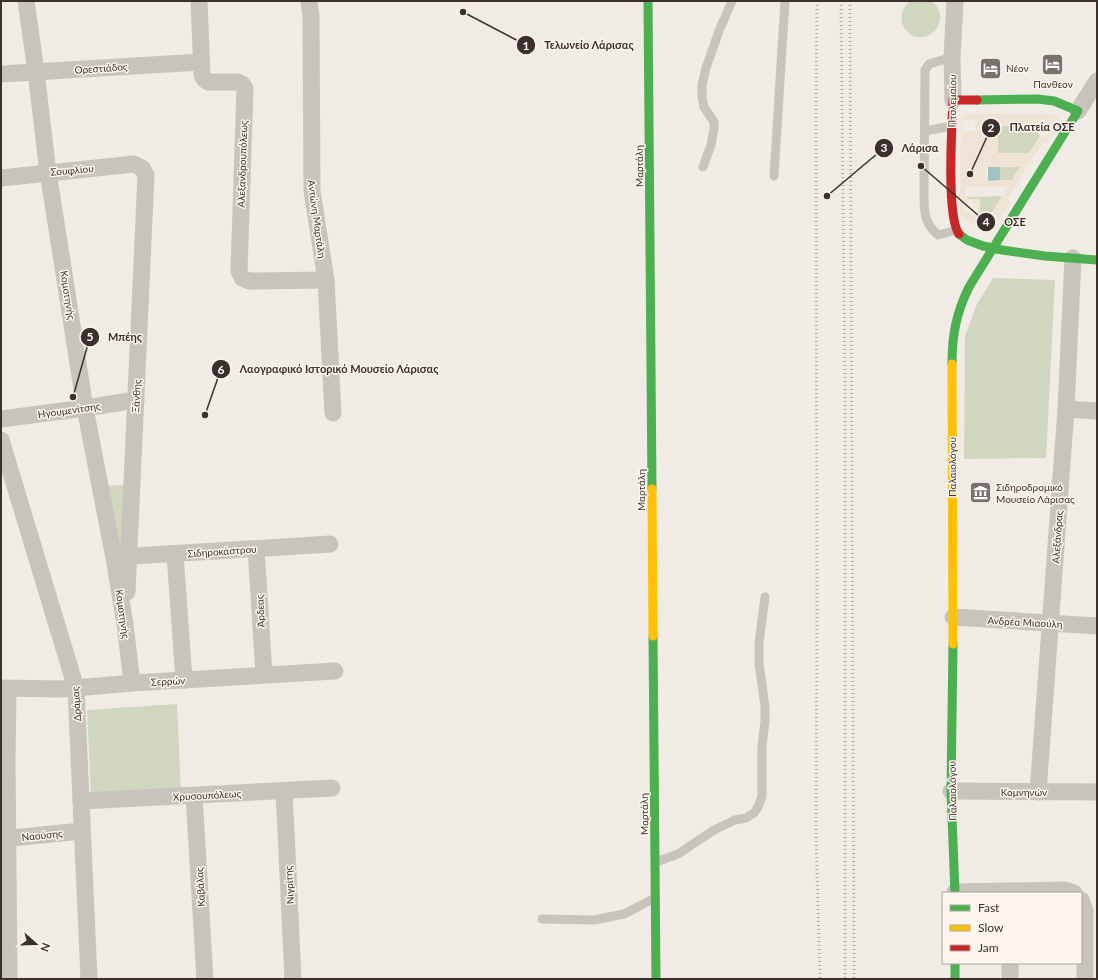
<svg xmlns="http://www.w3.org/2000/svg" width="1098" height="980" viewBox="0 0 1098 980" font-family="Lato,sans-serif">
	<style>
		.green { fill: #d1d6bf }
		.plaza { fill: #eee3d5; fill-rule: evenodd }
		.water { fill: #a1c2c1 }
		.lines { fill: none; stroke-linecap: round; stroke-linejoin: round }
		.lane { stroke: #c9c3be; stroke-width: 9 }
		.street { stroke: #c9c3be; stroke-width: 17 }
		.fast { stroke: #4caf50; stroke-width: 9 }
		.slow { stroke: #ffc107; stroke-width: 9 }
		.jam { stroke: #c62828; stroke-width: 9 }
		.rail { stroke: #b1aca8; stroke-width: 3; stroke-dasharray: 1 3; stroke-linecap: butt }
		.labels { text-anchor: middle; stroke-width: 3; stroke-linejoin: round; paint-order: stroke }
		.street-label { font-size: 10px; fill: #3b302b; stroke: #fbf5ee }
		.poi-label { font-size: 10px; fill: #3b302b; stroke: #fbf5ee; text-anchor: start }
		.leader { fill: none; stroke: #3b302b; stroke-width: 1.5 }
		.callout-dot { fill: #3b302b; stroke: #fbf5ee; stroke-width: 1.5 }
		.mark-label { font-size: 12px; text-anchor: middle; font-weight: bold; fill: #fff }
		.callout-label { font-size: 11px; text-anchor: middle; font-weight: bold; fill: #3b302b; stroke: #fbf5ee; stroke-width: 3; stroke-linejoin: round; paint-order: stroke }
	</style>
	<rect width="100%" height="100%" fill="#f0ebe5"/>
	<g class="green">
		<path d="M910,1H931C937,5 941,12 940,20C939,25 936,30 932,33C913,48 888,20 910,1Z"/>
		<path d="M998,126H1035L1040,136L1029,153H998Z"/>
		<path d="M1000,167H1020L1012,180H1000Z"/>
		<path d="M1002,196L991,214H980V199H968V197Z"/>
		<path d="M993,278L1055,280L1046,458L964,459L965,336L977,304Z"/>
		<path d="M122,485L125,487L121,547H118L108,486Z"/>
		<path d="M177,704L181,793L91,798L87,710Z"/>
	</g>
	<path class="plaza" d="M966,114H1053L1058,118L1059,121L1048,143H1042L1008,198L1010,202L998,221L991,224L984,226L977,225L971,223L960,215L961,116ZM975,120L976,131H962V121ZM1046,120L1052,132L1041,137L1035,124ZM998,126H1035L1040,136L1029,153H998ZM985,167H1020L1012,180H985ZM966,187H1008L1003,196L968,197L966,196ZM968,197L1002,196V197L991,214H980V199H968ZM969,200L979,208L973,216L963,208Z"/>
	<path class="water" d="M988,167H1000V180L988,181Z"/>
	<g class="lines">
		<g class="lane">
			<path d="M952,57L929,64L925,70L924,198C924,214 926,225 938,235L957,230"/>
			<path d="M925,131L951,126"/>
			<path d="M703,167L711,145L714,129V122L704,107L702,97V85L706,68L719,31L732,1"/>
			<path d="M774,176L785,1"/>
			<path d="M656,862L678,854L714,830L735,820L746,818L754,813L758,807L762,796V746L765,721V707L759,663V643L765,597"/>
			<path d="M542,919L594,920L624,914L655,898"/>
		</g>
		<g class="street">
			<path d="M26,1L36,72L48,172L85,408L114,558L125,624L132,683"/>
			<path d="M199,1L202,75L204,79L208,82H238L242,84L245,88L239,271L242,278L249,281L326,280"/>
			<path d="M309,1L311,17L312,191L326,280L333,413"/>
			<path d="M1,74L201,62"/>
			<path d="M953,100L952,57L955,1"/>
			<path d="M1078,111L1097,81"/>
			<path d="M1,178L134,164L142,168L146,175L127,592"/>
			<path d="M1066,409L1097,411"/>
			<path d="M1,419L85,408L136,400"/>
			<path d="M1,440L76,688L89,979"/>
			<path d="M256,549L264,674"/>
			<path d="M175,554L184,680"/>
			<path d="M118,557L330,544"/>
			<path d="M953,617L1097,626"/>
			<path d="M1,688L59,689L76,688L132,683L335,671"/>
			<path d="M8,689L7,761L9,979"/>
			<path d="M284,791L293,979"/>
			<path d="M951,791L1097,792"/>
			<path d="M1038,792L1066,409L1073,258"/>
			<path d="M194,796L205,979"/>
			<path d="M81,801L332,788"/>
			<path d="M1,839L82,831"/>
			<path d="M955,892L1065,890L1074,893"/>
			<path d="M1081,900L1085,911V979"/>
			<path d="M1010,979V963"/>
		</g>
		<g class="fast">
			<path d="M648,1L652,489"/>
			<path d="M959,234L967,240L983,246L1002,250L1045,256L1097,260"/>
			<path d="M952,364C952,335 956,314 969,287L1078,111L1054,101L1038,99L977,100"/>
			<path d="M653,636L656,979"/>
			<path d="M953,644L951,791L955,893"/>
			<path d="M955,963V979"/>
		</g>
		<g class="slow">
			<path d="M952,364L953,644"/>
			<path d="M652,489L653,636"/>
		</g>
		<path class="jam" d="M959,234C946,216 952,125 953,100H977"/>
		<g class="rail">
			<path d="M817,1L816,110L817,616L816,831L820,979"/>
			<path d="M841,1L845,385V979"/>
			<path d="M850,1L854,979"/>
		</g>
	</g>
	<defs>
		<symbol id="hotel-square" viewBox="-11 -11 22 22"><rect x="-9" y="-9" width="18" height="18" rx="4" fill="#7a716c" stroke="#fbf5ee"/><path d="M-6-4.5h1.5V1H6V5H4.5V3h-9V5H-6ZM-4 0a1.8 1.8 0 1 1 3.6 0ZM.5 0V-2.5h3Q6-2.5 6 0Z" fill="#fff"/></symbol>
		<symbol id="museum-square" viewBox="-11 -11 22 22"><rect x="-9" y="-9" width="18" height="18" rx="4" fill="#7a716c" stroke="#fbf5ee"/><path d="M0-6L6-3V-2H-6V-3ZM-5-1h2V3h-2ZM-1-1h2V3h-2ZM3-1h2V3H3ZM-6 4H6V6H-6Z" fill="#fff"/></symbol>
	</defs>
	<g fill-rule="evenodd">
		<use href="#hotel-square" x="1040" y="52" width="25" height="25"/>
		<use href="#hotel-square" x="978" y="56" width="25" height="25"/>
		<use href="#museum-square" x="968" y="480" width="25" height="25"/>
	</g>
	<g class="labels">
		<g class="street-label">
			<text transform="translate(101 68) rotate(-4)" y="4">Ορεστιάδος</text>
			<text transform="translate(952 101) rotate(-89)" y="4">Πτολεμαίου</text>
			<text transform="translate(242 164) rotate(-88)" y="4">Αλεξανδρουπόλεως</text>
			<text transform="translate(639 166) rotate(-91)" y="4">Μαρτάλη</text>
			<text transform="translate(72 170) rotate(-5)" y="4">Σουφλίου</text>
			<text transform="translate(317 219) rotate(82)" y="4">Αντώνη Μαρτάλη</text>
			<text transform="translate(68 295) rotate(81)" y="4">Κομοτηνής</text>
			<text transform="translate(136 396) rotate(-87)" y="4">Ξάνθης</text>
			<text transform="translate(69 410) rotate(-8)" y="4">Ηγουμενίτσης</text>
			<text transform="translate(952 467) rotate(-90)" y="4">Παλαιολόγου</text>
			<text transform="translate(641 490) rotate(-90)" y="4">Μαρτάλη</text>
			<text transform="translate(1057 537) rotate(-86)" y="4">Αλεξάνδρας</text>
			<text transform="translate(222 551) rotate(-4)" y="4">Σιδηροκάστρου</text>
			<text transform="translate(260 611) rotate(-93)" y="4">Άρδεας</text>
			<text transform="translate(123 614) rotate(82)" y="4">Κομοτηνής</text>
			<text transform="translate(1025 622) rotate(3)" y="4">Ανδρέα Μιαούλη</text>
			<text transform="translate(168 681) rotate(-3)" y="4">Σερρών</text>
			<text transform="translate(76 704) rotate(-94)" y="4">Δράμας</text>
			<text transform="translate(952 791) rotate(-91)" y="4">Παλαιολόγου</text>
			<text x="1024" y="796">Κομνηνών</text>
			<text transform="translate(207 795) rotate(-3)" y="4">Χρυσουπόλεως</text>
			<text transform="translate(644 814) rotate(-91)" y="4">Μαρτάλη</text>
			<text transform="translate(42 835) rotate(-6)" y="4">Ναούσης</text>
			<text transform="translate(289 885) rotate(-93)" y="4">Νιγρίτης</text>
			<text transform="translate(200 887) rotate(-93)" y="4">Καβάλας</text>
		</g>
		<g class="poi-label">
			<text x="1006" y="72">Νέον</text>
			<text x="1053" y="88" text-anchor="middle">Πανθεον</text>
			<text x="996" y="491">Σιδηροδρομικό<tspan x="996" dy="12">Μουσείο Λάρισας</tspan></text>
		</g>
	</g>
	<path class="leader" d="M463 12L526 45M970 174L991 128M827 196L884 148M921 166L986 222M73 397L90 337M205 415L221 369"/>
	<g class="callout-dot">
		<circle cx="463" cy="12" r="4"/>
		<circle cx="970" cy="174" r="4"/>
		<circle cx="827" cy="196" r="4"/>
		<circle cx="921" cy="166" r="4"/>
		<circle cx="73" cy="397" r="4"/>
		<circle cx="205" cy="415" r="4"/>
		<circle cx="526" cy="45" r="10"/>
		<circle cx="991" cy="128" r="10"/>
		<circle cx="884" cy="148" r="10"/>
		<circle cx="986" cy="222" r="10"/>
		<circle cx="90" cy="337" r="10"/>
		<circle cx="221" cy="369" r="10"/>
	</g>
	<g class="mark-label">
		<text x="526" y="50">1</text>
		<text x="991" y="132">2</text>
		<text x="884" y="152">3</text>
		<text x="986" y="226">4</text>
		<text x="90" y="341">5</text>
		<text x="221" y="374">6</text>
	</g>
	<g class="callout-label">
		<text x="589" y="49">Τελωνείο Λάρισας</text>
		<text x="1042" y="131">Πλατεία ΟΣΕ</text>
		<text x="920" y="152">Λάρισα</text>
		<text x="1015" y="226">ΟΣΕ</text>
		<text x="125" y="341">Μπέης</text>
		<text x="339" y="373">Λαογραφικό Ιστορικό Μουσείο Λάρισας</text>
	</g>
	<rect width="1098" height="980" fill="none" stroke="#3b302b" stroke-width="4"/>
	<rect x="942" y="892" width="140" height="72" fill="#fbf5ee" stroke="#aea6a0"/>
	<rect x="950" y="905" width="20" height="6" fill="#4caf50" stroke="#aea6a0"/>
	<text x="978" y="912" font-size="12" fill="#3b302b">Fast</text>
	<rect x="950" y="925" width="20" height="6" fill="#ffc107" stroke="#aea6a0"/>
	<text x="978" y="932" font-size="12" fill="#3b302b">Slow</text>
	<rect x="950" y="945" width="20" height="6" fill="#c62828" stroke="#aea6a0"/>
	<text x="978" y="952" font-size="12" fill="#3b302b">Jam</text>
	<g transform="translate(36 944) rotate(110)" stroke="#fbf5ee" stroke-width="3" paint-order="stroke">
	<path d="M0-3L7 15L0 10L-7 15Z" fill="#3b302b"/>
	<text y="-6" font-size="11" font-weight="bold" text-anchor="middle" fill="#3b302b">N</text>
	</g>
</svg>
